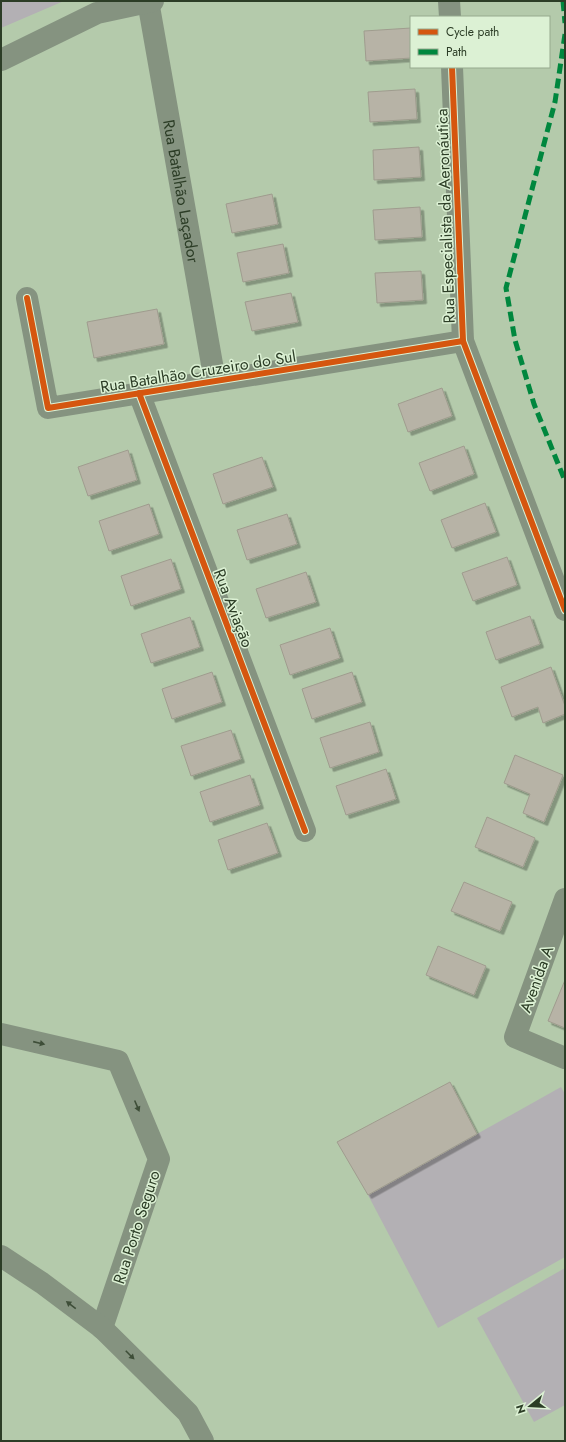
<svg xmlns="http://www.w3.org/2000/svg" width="566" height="1442" viewBox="0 0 566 1442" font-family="Jost,sans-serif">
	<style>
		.green { fill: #b3b0b4 }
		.building { fill: #b7b3a6; stroke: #9f9c8e; filter: url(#shadow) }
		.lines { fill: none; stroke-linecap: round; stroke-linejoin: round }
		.minor { stroke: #859380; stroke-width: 22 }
		.quiet { stroke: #00873e; stroke-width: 5; stroke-dasharray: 10 5; stroke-linecap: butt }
		.cycleway-casing { stroke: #dcf1d4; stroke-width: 8 }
		.cycleway { stroke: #d5560f; stroke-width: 6 }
		.oneway { fill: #3e4e38 }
		.labels { text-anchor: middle; stroke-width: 3; stroke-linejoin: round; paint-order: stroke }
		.street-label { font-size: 16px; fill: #2c3d26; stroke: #dcf1d4 }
	</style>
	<defs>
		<filter id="shadow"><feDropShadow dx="3.5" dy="3.5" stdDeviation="0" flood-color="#0004"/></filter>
	</defs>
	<rect width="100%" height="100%" fill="#b4caab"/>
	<g class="green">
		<path d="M1,1H64L1,28Z"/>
		<path d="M561,1087L565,1094V1257L438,1328L368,1195Z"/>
		<path d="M565,1268V1405L534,1422L477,1318Z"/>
	</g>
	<g class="building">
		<path d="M411,28V58L366,61L364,31Z"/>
		<path d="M415,89L417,119L370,122L368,92Z"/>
		<path d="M419,147L421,177L374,180L373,150Z"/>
		<path d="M272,194L278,224L232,233L226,204Z"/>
		<path d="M420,207L422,237L375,240L373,210Z"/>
		<path d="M283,244L289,273L243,282L237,253Z"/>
		<path d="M421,271L423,300L377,303L375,273Z"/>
		<path d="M291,293L298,322L252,331L245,302Z"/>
		<path d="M157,309L164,344L94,358L87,322Z"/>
		<path d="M442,388L452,416L408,432L398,404Z"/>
		<path d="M464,446L474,474L430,491L419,463Z"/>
		<path d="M128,450L137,480L88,496L78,467Z"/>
		<path d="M262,457L273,487L223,504L213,474Z"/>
		<path d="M485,503L496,532L452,548L441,520Z"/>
		<path d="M149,504L159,534L109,551L99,521Z"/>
		<path d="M287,514L297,544L247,560L237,530Z"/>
		<path d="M507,557L517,585L473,601L462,573Z"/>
		<path d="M171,559L181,589L131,606L121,576Z"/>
		<path d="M306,572L316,602L266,618L256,589Z"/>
		<path d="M530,616L540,644L496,660L486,632Z"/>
		<path d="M190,617L200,647L151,663L141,634Z"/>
		<path d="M330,628L340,658L290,675L280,645Z"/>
		<path d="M551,667L565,706V714L543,723L538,707L512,717L501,687Z"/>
		<path d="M212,672L222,702L172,719L162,689Z"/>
		<path d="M352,672L362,702L312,719L302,689Z"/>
		<path d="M370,722L379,752L330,768L320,738Z"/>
		<path d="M231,730L241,759L191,776L181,746Z"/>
		<path d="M515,755L563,775L544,822L523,813L530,794L504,783Z"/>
		<path d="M386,769L396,799L346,815L336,786Z"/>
		<path d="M250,775L260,805L210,822L200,792Z"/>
		<path d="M487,817L535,838L523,867L475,847Z"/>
		<path d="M267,823L278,853L228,870L218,840Z"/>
		<path d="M464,882L512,902L500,931L451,911Z"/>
		<path d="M438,946L486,966L474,995L426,975Z"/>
		<path d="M565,980V1028L548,1021Z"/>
		<path d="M450,1082L477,1134L368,1195L337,1142Z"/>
	</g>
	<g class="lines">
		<g class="minor">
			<path id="s1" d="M148,1L215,381"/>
			<path d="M449,1L450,17"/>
			<path d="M1,60L97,13L153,1"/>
			<path d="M452,67L463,341L565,610"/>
			<path d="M27,298L48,408L463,341"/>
			<path d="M139,393L305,831"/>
			<path d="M565,899L515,1037L565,1058"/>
			<path d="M1,1034L118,1061L159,1159L102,1328"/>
			<path d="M1,1256L42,1283L102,1328L188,1413L203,1441"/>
		</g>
		<g class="quiet">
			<path d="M563,1L565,23"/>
			<path d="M565,34L555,102L506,288L515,340L534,404L565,481"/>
		</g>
		<defs>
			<g id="cycleway">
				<path d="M452,67L463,341L565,610"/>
				<path d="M27,298L48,408L463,341"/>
				<path d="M139,393L305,831"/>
			</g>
		</defs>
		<use href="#cycleway" class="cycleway-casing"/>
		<use href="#cycleway" class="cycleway"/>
	</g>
	<defs><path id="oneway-solid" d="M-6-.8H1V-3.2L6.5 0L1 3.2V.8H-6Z"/></defs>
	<g class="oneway">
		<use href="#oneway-solid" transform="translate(39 1043) rotate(13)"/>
		<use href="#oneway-solid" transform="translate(137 1106) rotate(67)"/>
		<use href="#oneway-solid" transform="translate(71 1305) rotate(-143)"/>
		<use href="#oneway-solid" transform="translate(130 1355) rotate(45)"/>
	</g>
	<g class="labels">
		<g class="street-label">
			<text dy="6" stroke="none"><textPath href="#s1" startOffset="193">Rua Batalhão Laçador</textPath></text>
			<text transform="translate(445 216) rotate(-92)" y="6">Rua Especialista da Aeronáutica</text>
			<text transform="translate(198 371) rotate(-9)" y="6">Rua Batalhão Cruzeiro do Sul</text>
			<text transform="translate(234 608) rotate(69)" y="6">Rua Aviação</text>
			<text transform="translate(536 979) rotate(-70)" y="6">Avenida A</text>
			<text transform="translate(136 1227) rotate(-72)" y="6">Rua Porto Seguro</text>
		</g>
	</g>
	<rect width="566" height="1442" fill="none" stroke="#2c3d26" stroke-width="4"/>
	<rect x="410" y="16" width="140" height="52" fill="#dcf1d4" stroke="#96a98e"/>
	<rect x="418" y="29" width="20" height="6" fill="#d5560f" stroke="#96a98e"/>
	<text x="446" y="36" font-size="12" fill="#2c3d26">Cycle path</text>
	<rect x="418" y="49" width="20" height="6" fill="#00873e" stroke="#96a98e"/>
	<text x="446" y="56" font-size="12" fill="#2c3d26">Path</text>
	<g transform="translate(530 1406) rotate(252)" stroke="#dcf1d4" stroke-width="3" paint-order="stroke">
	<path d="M0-3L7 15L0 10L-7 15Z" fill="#2c3d26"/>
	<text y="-6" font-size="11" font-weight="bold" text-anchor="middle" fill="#2c3d26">N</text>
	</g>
</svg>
